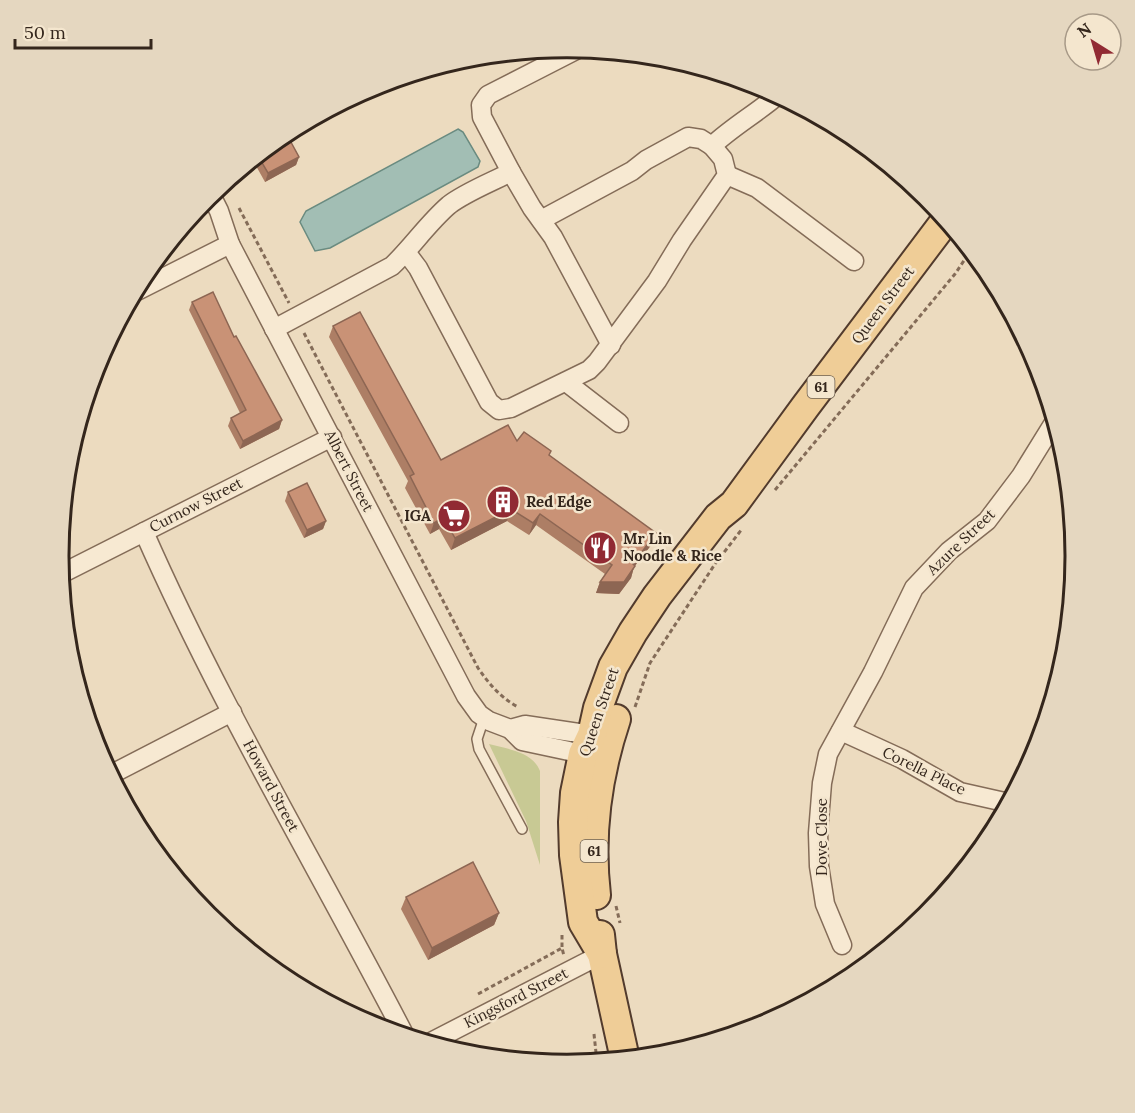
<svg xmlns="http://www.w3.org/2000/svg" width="1135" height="1113" viewBox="0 0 1135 1113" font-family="Lora,serif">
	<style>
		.green { fill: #c8c994 }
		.water { fill: #a2beb4; stroke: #6a8b80; stroke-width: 1.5 }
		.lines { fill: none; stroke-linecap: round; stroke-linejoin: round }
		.lane-casing { stroke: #846c58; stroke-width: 12 }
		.street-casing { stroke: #846c58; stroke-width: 21 }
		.primary-casing { stroke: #523b2d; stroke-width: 32 }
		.path { stroke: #846c58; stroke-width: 3; stroke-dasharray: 4.5 3; stroke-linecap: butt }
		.lane { stroke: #f7e9d2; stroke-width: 9 }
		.street { stroke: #f7e9d2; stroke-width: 18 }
		.primary { stroke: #efcd97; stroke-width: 28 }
		.wall { fill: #ad7e65 }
		.shaded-wall { fill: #8d6653 }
		.building { fill: #c99276; stroke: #8d6653; stroke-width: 1.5 }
		.labels { text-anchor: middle; stroke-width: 5; stroke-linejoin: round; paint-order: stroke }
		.shield { fill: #f4e6ce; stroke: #6e6051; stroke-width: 1.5 }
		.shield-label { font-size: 14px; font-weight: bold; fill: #34261c }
		.street-label { font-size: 15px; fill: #34261c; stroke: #f4e6ce }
		.poi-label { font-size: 15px; font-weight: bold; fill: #34261c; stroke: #f4e6ce; text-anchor: start }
		.rim { fill: none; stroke: #34261c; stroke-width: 3 }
	</style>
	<rect width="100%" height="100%" fill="#ecdbbf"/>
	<path class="green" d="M489,744C507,749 532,751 540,771V865L526,821Z"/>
	<path class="water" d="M458,129L463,132L480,161L478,167L330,248L315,251L300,222L306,211Z"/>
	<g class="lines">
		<defs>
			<path id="lane" d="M484,718L477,739L479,749L522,829"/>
			<g id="street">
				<path d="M712,146C732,127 757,113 778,95"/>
				<path d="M511,172L532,208L553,237L611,345"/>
				<path d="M727,175L757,188L854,261"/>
				<path d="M211,195L219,211L230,244L466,696L479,714L489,721L510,729L522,741L583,754L592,752"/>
				<path d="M406,252L418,268L489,402L499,410L511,408L589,370L597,362L657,281L682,240L727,175L723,159L712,146L701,139L688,137L646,160L632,171L541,220"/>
				<path d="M135,292L230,244"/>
				<path d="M274,329L392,266C412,247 428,223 449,205C466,192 492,182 511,172L482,117L481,105L488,95L578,49"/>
				<path d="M566,382L619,423"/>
				<path d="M144,532C220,705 318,868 405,1036"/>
				<path d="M61,574L332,437"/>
				<path d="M510,729L525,725L592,735L597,741"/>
				<path d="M841,731L902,759L960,792L1009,803"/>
				<path d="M110,775L232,712"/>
				<path d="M842,945L825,904L819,866L818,833L822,783L828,754L873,672L914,588L949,551L987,521L1021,476L1055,421"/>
				<path d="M429,1043L602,954"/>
			</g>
			<g id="primary">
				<path d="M596,895C589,835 597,776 616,719"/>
				<path d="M600,935L602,954L625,1059"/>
				<path d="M602,954L583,922L574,855L573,822L575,793L583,754L592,735L598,708L613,667L633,632L657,596L718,517L734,504L805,407L946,220"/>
			</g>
		</defs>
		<use href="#lane" class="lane-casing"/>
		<use href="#street" class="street-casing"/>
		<use href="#primary" class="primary-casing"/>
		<g class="path">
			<path d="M239,208L289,303"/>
			<path d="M304,333L478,668C489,684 501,698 518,707"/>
			<path d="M775,490L955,274L971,250"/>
			<path d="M635,707L650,663L715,564L742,529"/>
			<path d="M616,906L620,923"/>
			<path d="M562,935V948"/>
			<path d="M478,994L562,948L564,956"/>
			<path d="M594,1034L597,1062"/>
		</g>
		<use href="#lane" class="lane"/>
		<use href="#street" class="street"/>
		<use href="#primary" class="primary"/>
	</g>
	<g class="wall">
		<path d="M286,133L299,157L296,165L265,182L255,164L248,168L246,165Z"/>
		<path d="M192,302L282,420L279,429L240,449L228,426L231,418L240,413L189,310Z"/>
		<path d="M333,326L441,460L517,441L550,456L656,533L652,544L634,567L631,578L619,594L596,593L600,582L605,574L536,525L529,535L507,521L451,550L439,529L430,534L405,488L408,481L329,337Z"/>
		<path d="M288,492L326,521L323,529L304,538L285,501Z"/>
		<path d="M406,897L499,913L494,925L428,960L401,909Z"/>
	</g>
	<g class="shaded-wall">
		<path d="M258,156L255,164L248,168L250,163Z"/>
		<path d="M299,157L296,165L265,182L268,173Z"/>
		<path d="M282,420L279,429L240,449L243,441Z"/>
		<path d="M511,509L507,521L451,550L455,538Z"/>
		<path d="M540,514L536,525L529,535L533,523Z"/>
		<path d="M443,517L439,529L430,534L434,523Z"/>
		<path d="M326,521L323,529L304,538L307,530Z"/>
		<path d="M656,533L652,544L634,567L631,578L619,594L596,593L600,582L633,564Z"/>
		<path d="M499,913L494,925L428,960L432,948Z"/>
	</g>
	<g class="building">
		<path d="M286,133L299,157L268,173L258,156Z"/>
		<path d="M213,292L234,337L236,336L282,420L243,441L231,418L246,410L192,302Z"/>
		<path d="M360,312L441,460L508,425L517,441L524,432L551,451L549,455L656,533L633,564L635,566L624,582H600L612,565L540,514L533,523L511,509L455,538L443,517L434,523L410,476L414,474L333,326Z"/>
		<path d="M307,483L326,521L307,530L288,492Z"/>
		<path d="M473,862L499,913L432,948L406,897Z"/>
	</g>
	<defs>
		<symbol id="building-disc" viewBox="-11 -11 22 22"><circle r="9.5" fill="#912a33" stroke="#f4e6ce"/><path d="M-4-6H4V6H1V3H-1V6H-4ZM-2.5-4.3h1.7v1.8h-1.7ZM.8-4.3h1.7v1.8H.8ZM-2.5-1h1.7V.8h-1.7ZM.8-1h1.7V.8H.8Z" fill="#fff"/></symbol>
		<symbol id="supermarket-disc" viewBox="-11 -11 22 22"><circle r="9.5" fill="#912a33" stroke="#f4e6ce"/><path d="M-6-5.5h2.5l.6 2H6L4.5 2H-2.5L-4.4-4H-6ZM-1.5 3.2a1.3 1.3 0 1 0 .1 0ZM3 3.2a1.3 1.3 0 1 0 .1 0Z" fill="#fff"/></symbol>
		<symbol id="restaurant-disc" viewBox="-11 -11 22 22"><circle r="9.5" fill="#912a33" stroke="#f4e6ce"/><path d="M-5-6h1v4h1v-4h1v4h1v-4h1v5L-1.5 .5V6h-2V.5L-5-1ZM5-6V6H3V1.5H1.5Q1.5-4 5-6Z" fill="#fff"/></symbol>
	</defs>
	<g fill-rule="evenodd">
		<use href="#building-disc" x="484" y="483" width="38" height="38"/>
		<use href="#supermarket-disc" x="435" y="497" width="38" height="38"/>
		<use href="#restaurant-disc" x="581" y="529" width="38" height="38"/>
	</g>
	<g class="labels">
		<g class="shield">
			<rect x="807.5" y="376" width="27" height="22" rx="4.5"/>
			<rect x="580.5" y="840" width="27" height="22" rx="4.5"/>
		</g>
		<g class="shield-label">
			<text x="821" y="392">61</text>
			<text x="594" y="856">61</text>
		</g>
		<g class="street-label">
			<text transform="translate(883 305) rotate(-53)" y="5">Queen Street</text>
			<text transform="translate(349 471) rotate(63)" y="5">Albert Street</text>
			<text transform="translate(196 505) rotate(-27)" y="5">Curnow Street</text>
			<text transform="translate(961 542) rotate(-44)" y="5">Azure Street</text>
			<text transform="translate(599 712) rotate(-71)" y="5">Queen Street</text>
			<text transform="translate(924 771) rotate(26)" y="5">Corella Place</text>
			<text transform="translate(271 786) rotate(62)" y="5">Howard Street</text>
			<text transform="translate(822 837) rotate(-90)" y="5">Dove Close</text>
			<text transform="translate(516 998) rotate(-27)" y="5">Kingsford Street</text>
		</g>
		<g class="poi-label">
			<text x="526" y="507">Red Edge</text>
			<text x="431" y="521" text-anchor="end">IGA</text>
			<text x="623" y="544">Mr Lin<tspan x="623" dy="17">Noodle &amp; Rice</tspan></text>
		</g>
	</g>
	<path d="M0 0H1135V1113H0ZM69 556a498 498 0 1 1 996 0a498 498 0 1 1-996 0Z" fill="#e5d7c0" fill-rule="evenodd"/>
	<path class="rim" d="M69 556a498 498 0 1 1 996 0a498 498 0 1 1-996 0Z"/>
	<g transform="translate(1093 42) rotate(323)"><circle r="28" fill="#f4e6ce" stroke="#a79987" stroke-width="1.5"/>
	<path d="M0-4.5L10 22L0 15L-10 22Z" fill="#912a33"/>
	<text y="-9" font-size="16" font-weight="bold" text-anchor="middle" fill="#34261c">N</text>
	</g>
	<path d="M15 39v9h136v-9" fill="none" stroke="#34261c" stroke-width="3"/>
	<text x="24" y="39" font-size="18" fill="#34261c" stroke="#f4e6ce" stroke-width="4.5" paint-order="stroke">50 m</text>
</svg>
